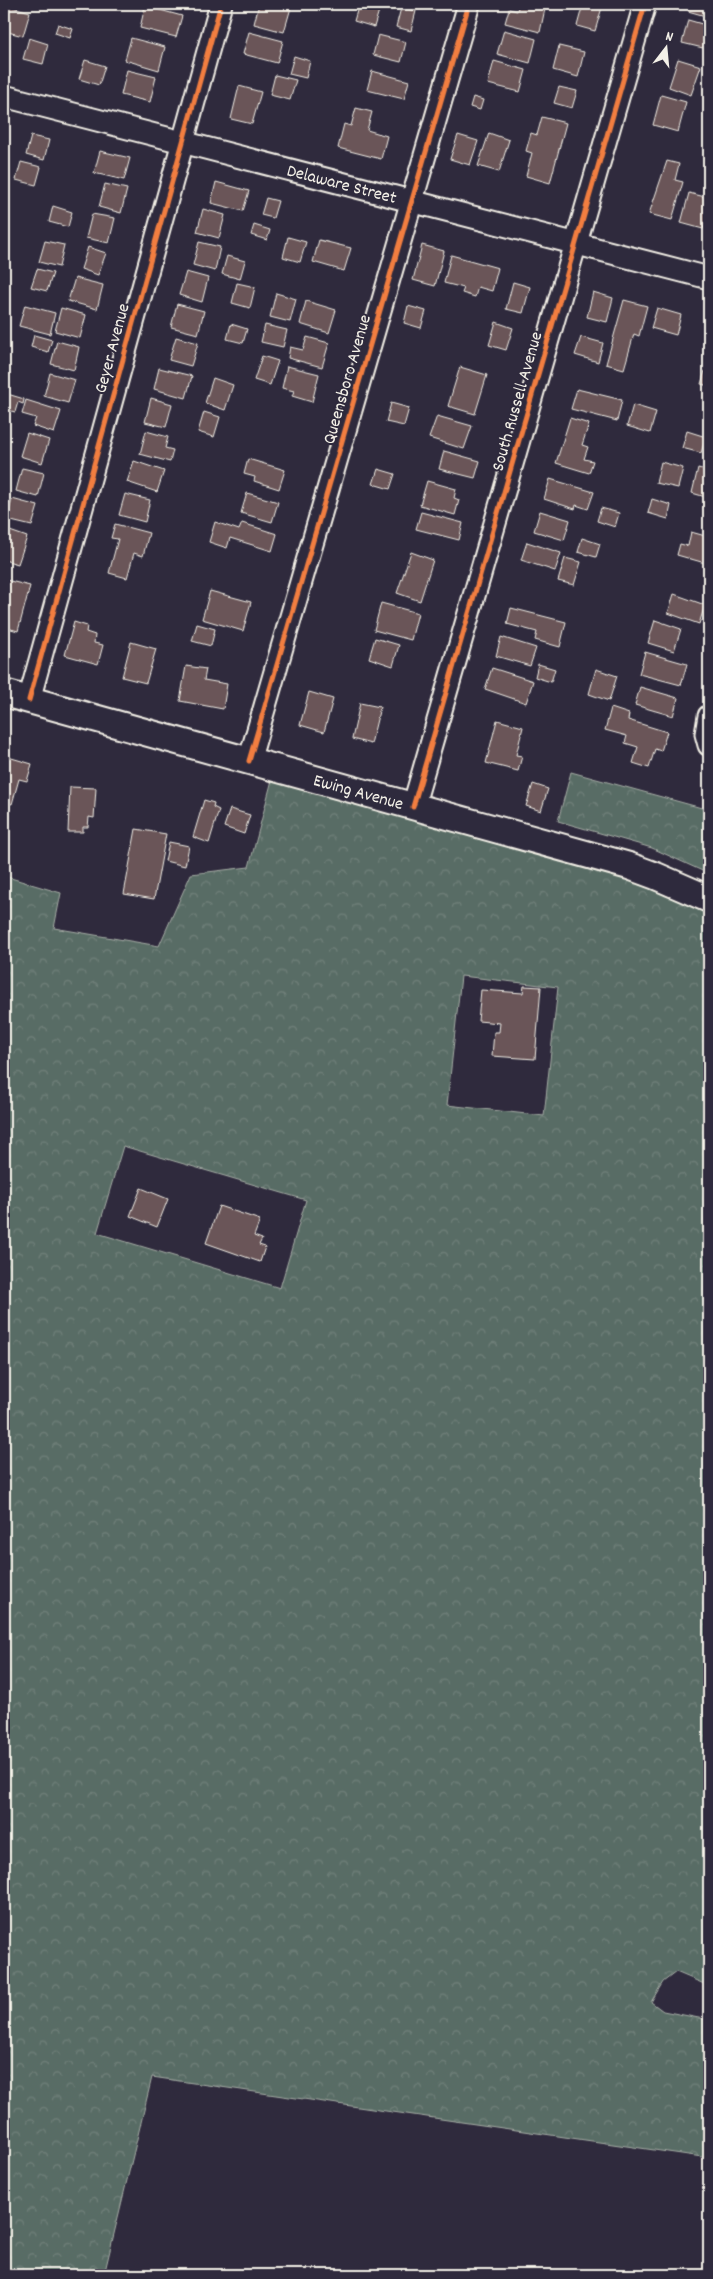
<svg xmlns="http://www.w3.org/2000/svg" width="713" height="2279" viewBox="0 0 713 2279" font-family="Dekko,sans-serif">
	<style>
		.forest { fill: url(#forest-crowns); stroke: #a6aea6; fill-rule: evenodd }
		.building { fill: #6a5558; stroke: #f4f1e8 }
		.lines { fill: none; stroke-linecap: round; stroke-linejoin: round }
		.minor-casing { stroke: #f4f1e8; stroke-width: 25 }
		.tertiary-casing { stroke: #f4f1e8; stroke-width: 30 }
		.minor { stroke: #2f2a3d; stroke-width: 21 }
		.tertiary { stroke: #2f2a3d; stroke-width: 26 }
		.cycleway-casing { stroke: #2f2a3d; stroke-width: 8 }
		.cycleway { stroke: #f27e40; stroke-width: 5 }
		.labels { text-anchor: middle; stroke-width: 4; stroke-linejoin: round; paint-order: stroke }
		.street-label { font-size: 18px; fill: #f4f1e8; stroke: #2f2a3d }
	</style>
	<defs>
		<pattern id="forest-crowns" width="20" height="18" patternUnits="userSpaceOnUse" patternTransform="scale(1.25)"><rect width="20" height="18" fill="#596c65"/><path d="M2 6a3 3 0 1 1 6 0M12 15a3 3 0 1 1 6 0" fill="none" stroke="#71817b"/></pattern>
	</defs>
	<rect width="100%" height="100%" fill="#2f2a3d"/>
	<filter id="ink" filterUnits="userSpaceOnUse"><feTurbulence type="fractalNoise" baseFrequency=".02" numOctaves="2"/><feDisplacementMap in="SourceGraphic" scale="10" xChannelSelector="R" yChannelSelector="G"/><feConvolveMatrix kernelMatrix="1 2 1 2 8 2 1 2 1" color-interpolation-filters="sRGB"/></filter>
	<g filter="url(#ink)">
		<g class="forest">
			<path d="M571,772L709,810V874L652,848L558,821Z"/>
			<path d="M272,780L632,879L687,899L709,913V1986L676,1972L663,1982L651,2002L663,2011L709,2020V2158L152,2077L104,2275H4V933L6,920L4,919V876L61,893L54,928L159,946L191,874L249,867ZM461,976L558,987L544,1116L447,1105ZM123,1146L306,1200L280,1288L97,1233Z"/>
		</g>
		<g class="building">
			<path d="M259,4H292L284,32L254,24Z"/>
			<path d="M359,4H369L380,7L374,27L354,21Z"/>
			<path d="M519,4H546L540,32L505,23L509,9L517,11Z"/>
			<path d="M583,4H603L595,31L577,26Z"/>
			<path d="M690,4H709V17L688,11Z"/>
			<path d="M6,5L30,12L23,36L4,31V15Z"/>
			<path d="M145,6L182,16L176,37L140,28Z"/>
			<path d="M401,8L416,11L411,31L396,27Z"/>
			<path d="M688,20L709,26L703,48L682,43Z"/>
			<path d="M58,24L73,29L70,38L55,33Z"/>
			<path d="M504,30L536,39L530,63L497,54Z"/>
			<path d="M249,32L283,41L277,63L243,54Z"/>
			<path d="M378,35L406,42L401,62L373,55Z"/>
			<path d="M29,38L48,44L43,64L23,59Z"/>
			<path d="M131,38L165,47L159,70L125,60Z"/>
			<path d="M559,46L584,52L578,77L553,70Z"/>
			<path d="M294,56L310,61L306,78L289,74Z"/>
			<path d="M678,59L701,66L691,95L669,87Z"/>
			<path d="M85,60L105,66L99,85L79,79Z"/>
			<path d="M494,61L526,70L520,92L488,84Z"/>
			<path d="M127,70L156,77L150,102L121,95Z"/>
			<path d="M372,71L409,81L404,99L367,90Z"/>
			<path d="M275,75L296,80L290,100L270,95Z"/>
			<path d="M239,86L261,92L252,124L231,119Z"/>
			<path d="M559,87L577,91L572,108L554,103Z"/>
			<path d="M661,95L686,102L678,132L653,125Z"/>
			<path d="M473,97L483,100L480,110L470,107Z"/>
			<path d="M356,108L372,112L367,130L387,136L381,159L338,148L344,124L351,126Z"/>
			<path d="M542,117L566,123L550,183L526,176L532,153L526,151L531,133L537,135Z"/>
			<path d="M489,133L509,140L499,172L478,166Z"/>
			<path d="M458,135L478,141L470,165L450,159Z"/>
			<path d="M31,136L49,140L44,160L26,155Z"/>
			<path d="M100,151L130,158L124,180L94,173Z"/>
			<path d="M667,161L679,164L675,180L683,182L672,220L649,214Z"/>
			<path d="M21,162L41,167L36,185L16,180Z"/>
			<path d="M216,182L249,191L243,211L211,203Z"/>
			<path d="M105,184L127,189L121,213L99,207Z"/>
			<path d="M689,193L709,198V209L703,229L681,223Z"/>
			<path d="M266,198L278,201L273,218L261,215Z"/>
			<path d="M53,206L72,212L68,227L49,222Z"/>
			<path d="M203,209L225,215L219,238L197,232Z"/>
			<path d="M92,214L115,218L109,243L86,238Z"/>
			<path d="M254,225L270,230L267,240L251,235Z"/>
			<path d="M288,237L306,242L300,262L283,257Z"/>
			<path d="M319,240L351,248L344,271L313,262Z"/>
			<path d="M45,241L64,245L59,267L39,262Z"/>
			<path d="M199,242L220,247L215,271L193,265Z"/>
			<path d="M422,245L444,251L435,286L413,280Z"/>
			<path d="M88,247L106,253L98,275L81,269Z"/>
			<path d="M451,255L498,268L492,291L478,287L475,297L462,293L464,288L444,283Z"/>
			<path d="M227,256L245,261L240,279L222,274Z"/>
			<path d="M37,269L53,273L47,291L31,287Z"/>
			<path d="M186,272L208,278L202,302L179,295Z"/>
			<path d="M75,278L103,285L97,309L68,301Z"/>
			<path d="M513,282L530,287L523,313L506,309Z"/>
			<path d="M237,283L255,287L250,308L232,303Z"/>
			<path d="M593,292L613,298L607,322L587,317Z"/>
			<path d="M276,293L296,299L290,322L270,317Z"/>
			<path d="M624,300L647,306L639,336L634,334L624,369L606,364Z"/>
			<path d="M306,301L336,310L329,333L300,324Z"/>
			<path d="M177,304L204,311L198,334L171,327Z"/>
			<path d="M25,305L55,313L50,334L19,326Z"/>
			<path d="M408,306L426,311L421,328L404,323Z"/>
			<path d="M61,308L86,315L80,338L55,331Z"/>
			<path d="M657,308L681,315L676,335L651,328Z"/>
			<path d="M496,322L513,328L506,350L489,345Z"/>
			<path d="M231,324L247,329L243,343L227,339Z"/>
			<path d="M265,325L287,330L283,347L261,342Z"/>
			<path d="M34,335L52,340L48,352L31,347Z"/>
			<path d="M176,337L198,343L191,366L169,360Z"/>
			<path d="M307,337L329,343L322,367L288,358L290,347L303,350Z"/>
			<path d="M581,337L603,343L598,362L575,355Z"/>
			<path d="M57,341L79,347L74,370L51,364Z"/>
			<path d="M262,356L278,361L270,385L254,380Z"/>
			<path d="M287,366L319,374L312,402L292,396L294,391L282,388Z"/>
			<path d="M460,367L487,375L475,414L448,406Z"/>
			<path d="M159,368L192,376L186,398L154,389Z"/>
			<path d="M705,371L709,372V386L701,384Z"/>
			<path d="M50,373L75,380L68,403L44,396Z"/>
			<path d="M213,378L233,385L225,410L205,403Z"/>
			<path d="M577,389L622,400L617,421L571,409Z"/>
			<path d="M4,393L24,399L23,404L18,402L15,412L4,409Z"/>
			<path d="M151,398L172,404L166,427L145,422Z"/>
			<path d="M26,400L61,411L54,433L33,426L36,418L22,414Z"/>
			<path d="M391,403L409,408L404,426L386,422Z"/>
			<path d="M633,405L656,412L650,433L627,426Z"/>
			<path d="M204,412L220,417L214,437L198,432Z"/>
			<path d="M437,416L472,426L464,449L429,438Z"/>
			<path d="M570,418L589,424L582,445L588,447L584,459L593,461L589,473L556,463Z"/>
			<path d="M146,431L168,437L165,448L173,450L170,462L140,454Z"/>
			<path d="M687,431L706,437L701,453L682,448Z"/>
			<path d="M27,433L49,440L42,463L20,456Z"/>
			<path d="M444,451L480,461L475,478L439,469Z"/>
			<path d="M248,459L285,470L279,489L254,481L255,477L244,474Z"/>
			<path d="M134,461L164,471L157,492L127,482Z"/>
			<path d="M661,462L683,468L678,488L656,483Z"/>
			<path d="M22,468L44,473L38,497L16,491Z"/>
			<path d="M698,468L709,471V498L692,493Z"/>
			<path d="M378,469L395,474L390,489L373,484Z"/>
			<path d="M550,479L594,492L588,509L576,505L575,509L544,499Z"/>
			<path d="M427,481L456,489L454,498L459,500L455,515L420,505Z"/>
			<path d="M247,493L278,502L272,522L241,513Z"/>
			<path d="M125,494L150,500L145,522L119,515Z"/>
			<path d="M12,499L38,506L32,526L7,520Z"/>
			<path d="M652,499L671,505L668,519L648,513Z"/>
			<path d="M601,508L619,513L615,527L597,521Z"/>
			<path d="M540,511L570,520L564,540L534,531Z"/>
			<path d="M421,512L463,523L459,540L416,529Z"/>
			<path d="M215,522L239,530L242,523L277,534L272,551L230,538L227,548L209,542Z"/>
			<path d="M115,524L149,533L143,556L134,553L127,578L109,573L118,539L111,538Z"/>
			<path d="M4,529L27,537L18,564L4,560Z"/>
			<path d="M691,532L709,537L705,563L677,555L680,544L688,546Z"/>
			<path d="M582,538L600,544L596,557L578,552Z"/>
			<path d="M527,542L561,553L555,571L521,560Z"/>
			<path d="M411,552L433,560L420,601L397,593Z"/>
			<path d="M565,558L581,562L574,585L558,581Z"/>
			<path d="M6,580L30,586L18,631L4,627V588Z"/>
			<path d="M210,591L251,602L243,631L202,619Z"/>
			<path d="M674,594L705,605L699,624L668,613Z"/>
			<path d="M381,603L418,613L411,640L374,630Z"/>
			<path d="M511,608L566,622L560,647L535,640L537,632L507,624Z"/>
			<path d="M655,620L681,629L674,651L648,643Z"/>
			<path d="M74,622L87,626L86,632L95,635L94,643L103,645L98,664L65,655Z"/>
			<path d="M197,624L215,629L211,646L192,641Z"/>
			<path d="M501,637L536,648L530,666L496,656Z"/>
			<path d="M375,638L399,645L393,666L369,658Z"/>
			<path d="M131,642L156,649L146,683L122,677Z"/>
			<path d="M645,652L687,664L681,685L639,674Z"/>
			<path d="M538,664L555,669L551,682L535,677Z"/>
			<path d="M186,666L206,669L204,680L227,684L223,709L180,701Z"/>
			<path d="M492,668L533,681L526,703L485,689Z"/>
			<path d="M596,669L617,676L609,701L589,694Z"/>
			<path d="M640,687L678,698L673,716L635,705Z"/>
			<path d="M309,692L333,699L324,732L300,725Z"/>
			<path d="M360,703L380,707L371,744L352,739Z"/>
			<path d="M611,708L629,714L628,720L667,732L661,751L655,749L649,768L633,763L638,747L625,743L627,736L605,730Z"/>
			<path d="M497,720L523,727L516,755L522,756L518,771L486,763Z"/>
			<path d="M8,757L32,764L27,781L19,779L12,804L4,802V763L6,764Z"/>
			<path d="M533,784L548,789L541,811L526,806Z"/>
			<path d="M70,787L96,788L94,818L89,817L88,827H83V832H68Z"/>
			<path d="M204,800L214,803L213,807L219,810L209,843L193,837Z"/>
			<path d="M230,809L250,815L244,834L224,827Z"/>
			<path d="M136,829L166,834L154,899L124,894Z"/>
			<path d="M169,842L189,846L185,866L165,861Z"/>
			<path d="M524,986L541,987L535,1059L492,1056L494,1032H499L500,1023L478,1021L481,990L523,993Z"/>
			<path d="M141,1188L168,1199L157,1227L130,1216Z"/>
			<path d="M219,1206L260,1220L254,1236L262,1239L259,1245L265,1247L260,1262L206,1243Z"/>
		</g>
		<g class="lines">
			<defs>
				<g id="minor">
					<path id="s1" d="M4,96L709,278"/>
					<path d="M29,700L221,4"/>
					<path d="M709,716L706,734L709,745"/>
					<path d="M249,761L469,4"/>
					<path d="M413,807L645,4"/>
				</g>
				<g id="tertiary">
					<path id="s2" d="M4,693L629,866L656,876L709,899"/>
				</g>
			</defs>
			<use href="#minor" class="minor-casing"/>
			<use href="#tertiary" class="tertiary-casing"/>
			<use href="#minor" class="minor"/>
			<use href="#tertiary" class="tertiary"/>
			<defs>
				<g id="cycleway">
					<path d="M29,700L221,4"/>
					<path d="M249,761L469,4"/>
					<path d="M413,807L645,4"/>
				</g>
			</defs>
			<use href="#cycleway" class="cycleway-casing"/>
			<use href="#cycleway" class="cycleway"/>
		</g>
	</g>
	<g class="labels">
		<g class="street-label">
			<text dy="6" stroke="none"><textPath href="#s1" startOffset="349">Delaware Street</textPath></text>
			<text transform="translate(111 348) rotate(-75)" y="6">Geyer Avenue</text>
			<text transform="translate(346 379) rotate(-74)" y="6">Queensboro Avenue</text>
			<text transform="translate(516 401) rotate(-74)" y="6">South Russell Avenue</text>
			<text dy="6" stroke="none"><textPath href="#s2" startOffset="368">Ewing Avenue</textPath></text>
		</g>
	</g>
	<rect width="713" height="2279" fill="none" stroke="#2f2a3d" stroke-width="20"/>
	<rect x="10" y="10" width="693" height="2259" fill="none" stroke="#f4f1e8" stroke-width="2" filter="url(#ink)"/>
	<g transform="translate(666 48) rotate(16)" stroke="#2f2a3d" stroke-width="4" paint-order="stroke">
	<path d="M0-4L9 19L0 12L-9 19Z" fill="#f4f1e8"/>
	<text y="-8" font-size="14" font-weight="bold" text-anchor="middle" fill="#f4f1e8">N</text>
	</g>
</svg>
